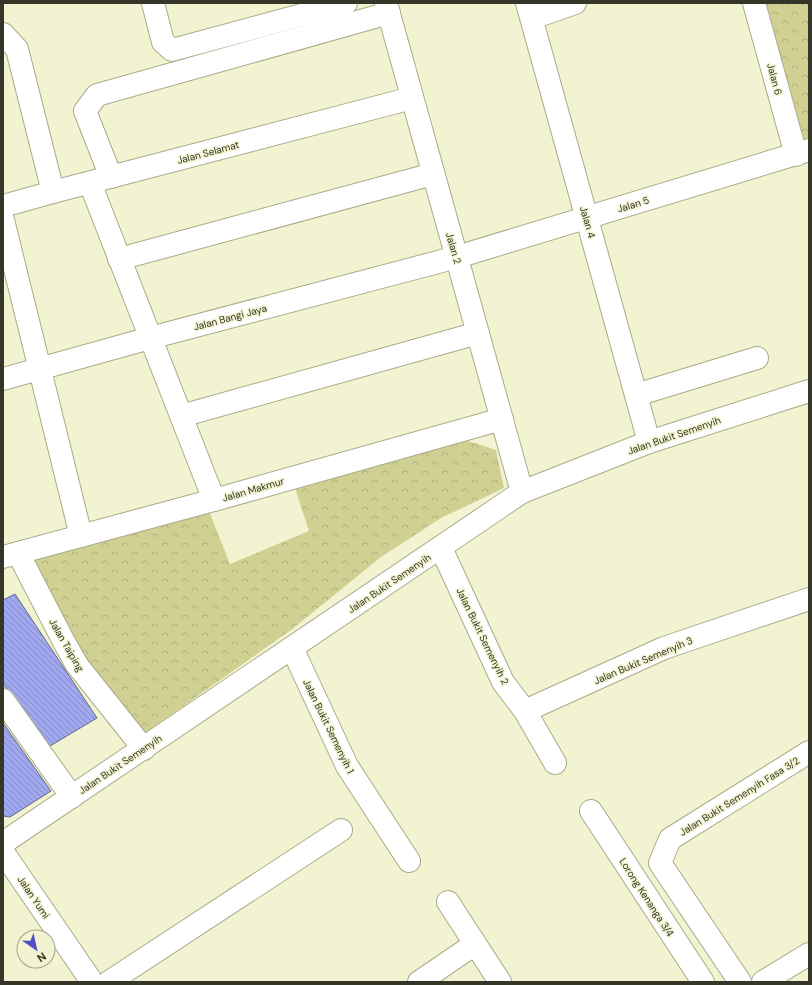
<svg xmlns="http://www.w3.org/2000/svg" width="812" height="985" viewBox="0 0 812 985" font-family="'DM Sans',sans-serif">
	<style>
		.park { fill: url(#park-crowns) }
		.building { fill: url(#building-back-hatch); stroke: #636885 }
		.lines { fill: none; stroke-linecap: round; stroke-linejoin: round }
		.minor-casing { stroke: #aaab89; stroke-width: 24 }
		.minor { stroke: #fff; stroke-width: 22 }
		.labels { text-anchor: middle; stroke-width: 3; stroke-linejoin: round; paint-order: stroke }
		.street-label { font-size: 10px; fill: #353528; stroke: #f2f3d0 }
	</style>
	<defs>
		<pattern id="park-crowns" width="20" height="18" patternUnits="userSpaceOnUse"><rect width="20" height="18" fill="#cfd092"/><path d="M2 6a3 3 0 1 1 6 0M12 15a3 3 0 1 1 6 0" fill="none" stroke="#b2b37e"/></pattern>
		<pattern id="building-back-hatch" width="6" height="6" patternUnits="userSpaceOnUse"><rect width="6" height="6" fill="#a0a9f0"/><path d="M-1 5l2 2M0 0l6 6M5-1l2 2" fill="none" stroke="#838ac2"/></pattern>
	</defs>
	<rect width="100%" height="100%" fill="#f2f3d0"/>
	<g class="park">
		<path d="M765,3H809V138L804,140Z"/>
		<path d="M462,439L496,450L504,488L441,518L381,557L291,630L145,733L90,669L32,558L209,511L230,564L309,531L294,485Z"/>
	</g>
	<g class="building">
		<path d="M15,594L97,718L50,746L3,684V600Z"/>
		<path d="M3,723L51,791L10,817L3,816Z"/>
	</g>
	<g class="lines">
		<defs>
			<g id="minor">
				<path d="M153,3L163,42L172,50L346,3"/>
				<path d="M386,3L522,492"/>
				<path d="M527,3L649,442"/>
				<path d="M754,3L796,155"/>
				<path d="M532,18L575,3"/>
				<path d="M3,34L17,49L53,192"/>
				<path d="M111,177L85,111L97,95L389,13"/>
				<path d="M90,183L214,500"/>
				<path d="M3,206L53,192L412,98"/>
				<path d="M3,220L81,536"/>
				<path d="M119,259L433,174"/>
				<path d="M3,379L150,338L457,257L809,150"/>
				<path d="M636,395L757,358"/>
				<path d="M181,416L478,333"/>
				<path d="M441,548L503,682L525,711L555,763"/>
				<path d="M18,553L64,642L77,665L144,749"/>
				<path d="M3,557L214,500L502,419"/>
				<path d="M292,648L347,766L409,861"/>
				<path d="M3,700L72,797"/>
				<path d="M525,711L664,648L809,599"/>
				<path d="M591,811L703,982"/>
				<path d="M3,843L522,492L649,442L809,391"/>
				<path d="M3,852L92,982"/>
				<path d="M448,902L500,982"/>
				<path d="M109,982L341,830"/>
				<path d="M419,982L475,944"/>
				<path d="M740,982L660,863L670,839L809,752"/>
				<path d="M763,982L809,954"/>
			</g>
		</defs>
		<use href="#minor" class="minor-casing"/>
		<use href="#minor" class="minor"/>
	</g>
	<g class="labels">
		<g class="street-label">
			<text transform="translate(775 79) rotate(75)" y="4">Jalan 6</text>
			<text transform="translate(208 152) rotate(-15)" y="4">Jalan Selamat</text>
			<text transform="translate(633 204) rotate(-17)" y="4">Jalan 5</text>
			<text transform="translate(588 222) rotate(74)" y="4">Jalan 4</text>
			<text transform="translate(454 248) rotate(74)" y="4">Jalan 2</text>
			<text transform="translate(230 317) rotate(-15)" y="4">Jalan Bangi Jaya</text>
			<text transform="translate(674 435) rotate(-19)" y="4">Jalan Bukit Semenyih</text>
			<text transform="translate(253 489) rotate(-16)" y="4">Jalan Makmur</text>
			<text transform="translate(389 583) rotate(-34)" y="4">Jalan Bukit Semenyih</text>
			<text transform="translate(483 636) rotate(64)" y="4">Jalan Bukit Semenyih 2</text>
			<text transform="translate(67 645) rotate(60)" y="4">Jalan Taiping</text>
			<text transform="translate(643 660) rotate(-23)" y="4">Jalan Bukit Semenyih 3</text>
			<text transform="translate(329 726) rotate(64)" y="4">Jalan Bukit Semenyih 1</text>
			<text transform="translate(120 764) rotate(-34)" y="4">Jalan Bukit Semenyih</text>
			<text transform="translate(739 796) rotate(-32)" y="4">Jalan Bukit Semenyih Fasa 3/2</text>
			<text transform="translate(34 897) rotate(56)" y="4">Jalan Yumi</text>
			<text transform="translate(647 897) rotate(57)" y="4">Lorong Kenanga 3/4</text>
		</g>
	</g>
	<rect width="812" height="985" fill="none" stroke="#353528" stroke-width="8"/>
	<g transform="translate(36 949) rotate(146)"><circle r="19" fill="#f2f3d0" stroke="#a6a78d"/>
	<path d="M0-3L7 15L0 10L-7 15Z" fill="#514fc6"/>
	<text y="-6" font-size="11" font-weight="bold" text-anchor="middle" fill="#353528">N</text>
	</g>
</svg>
